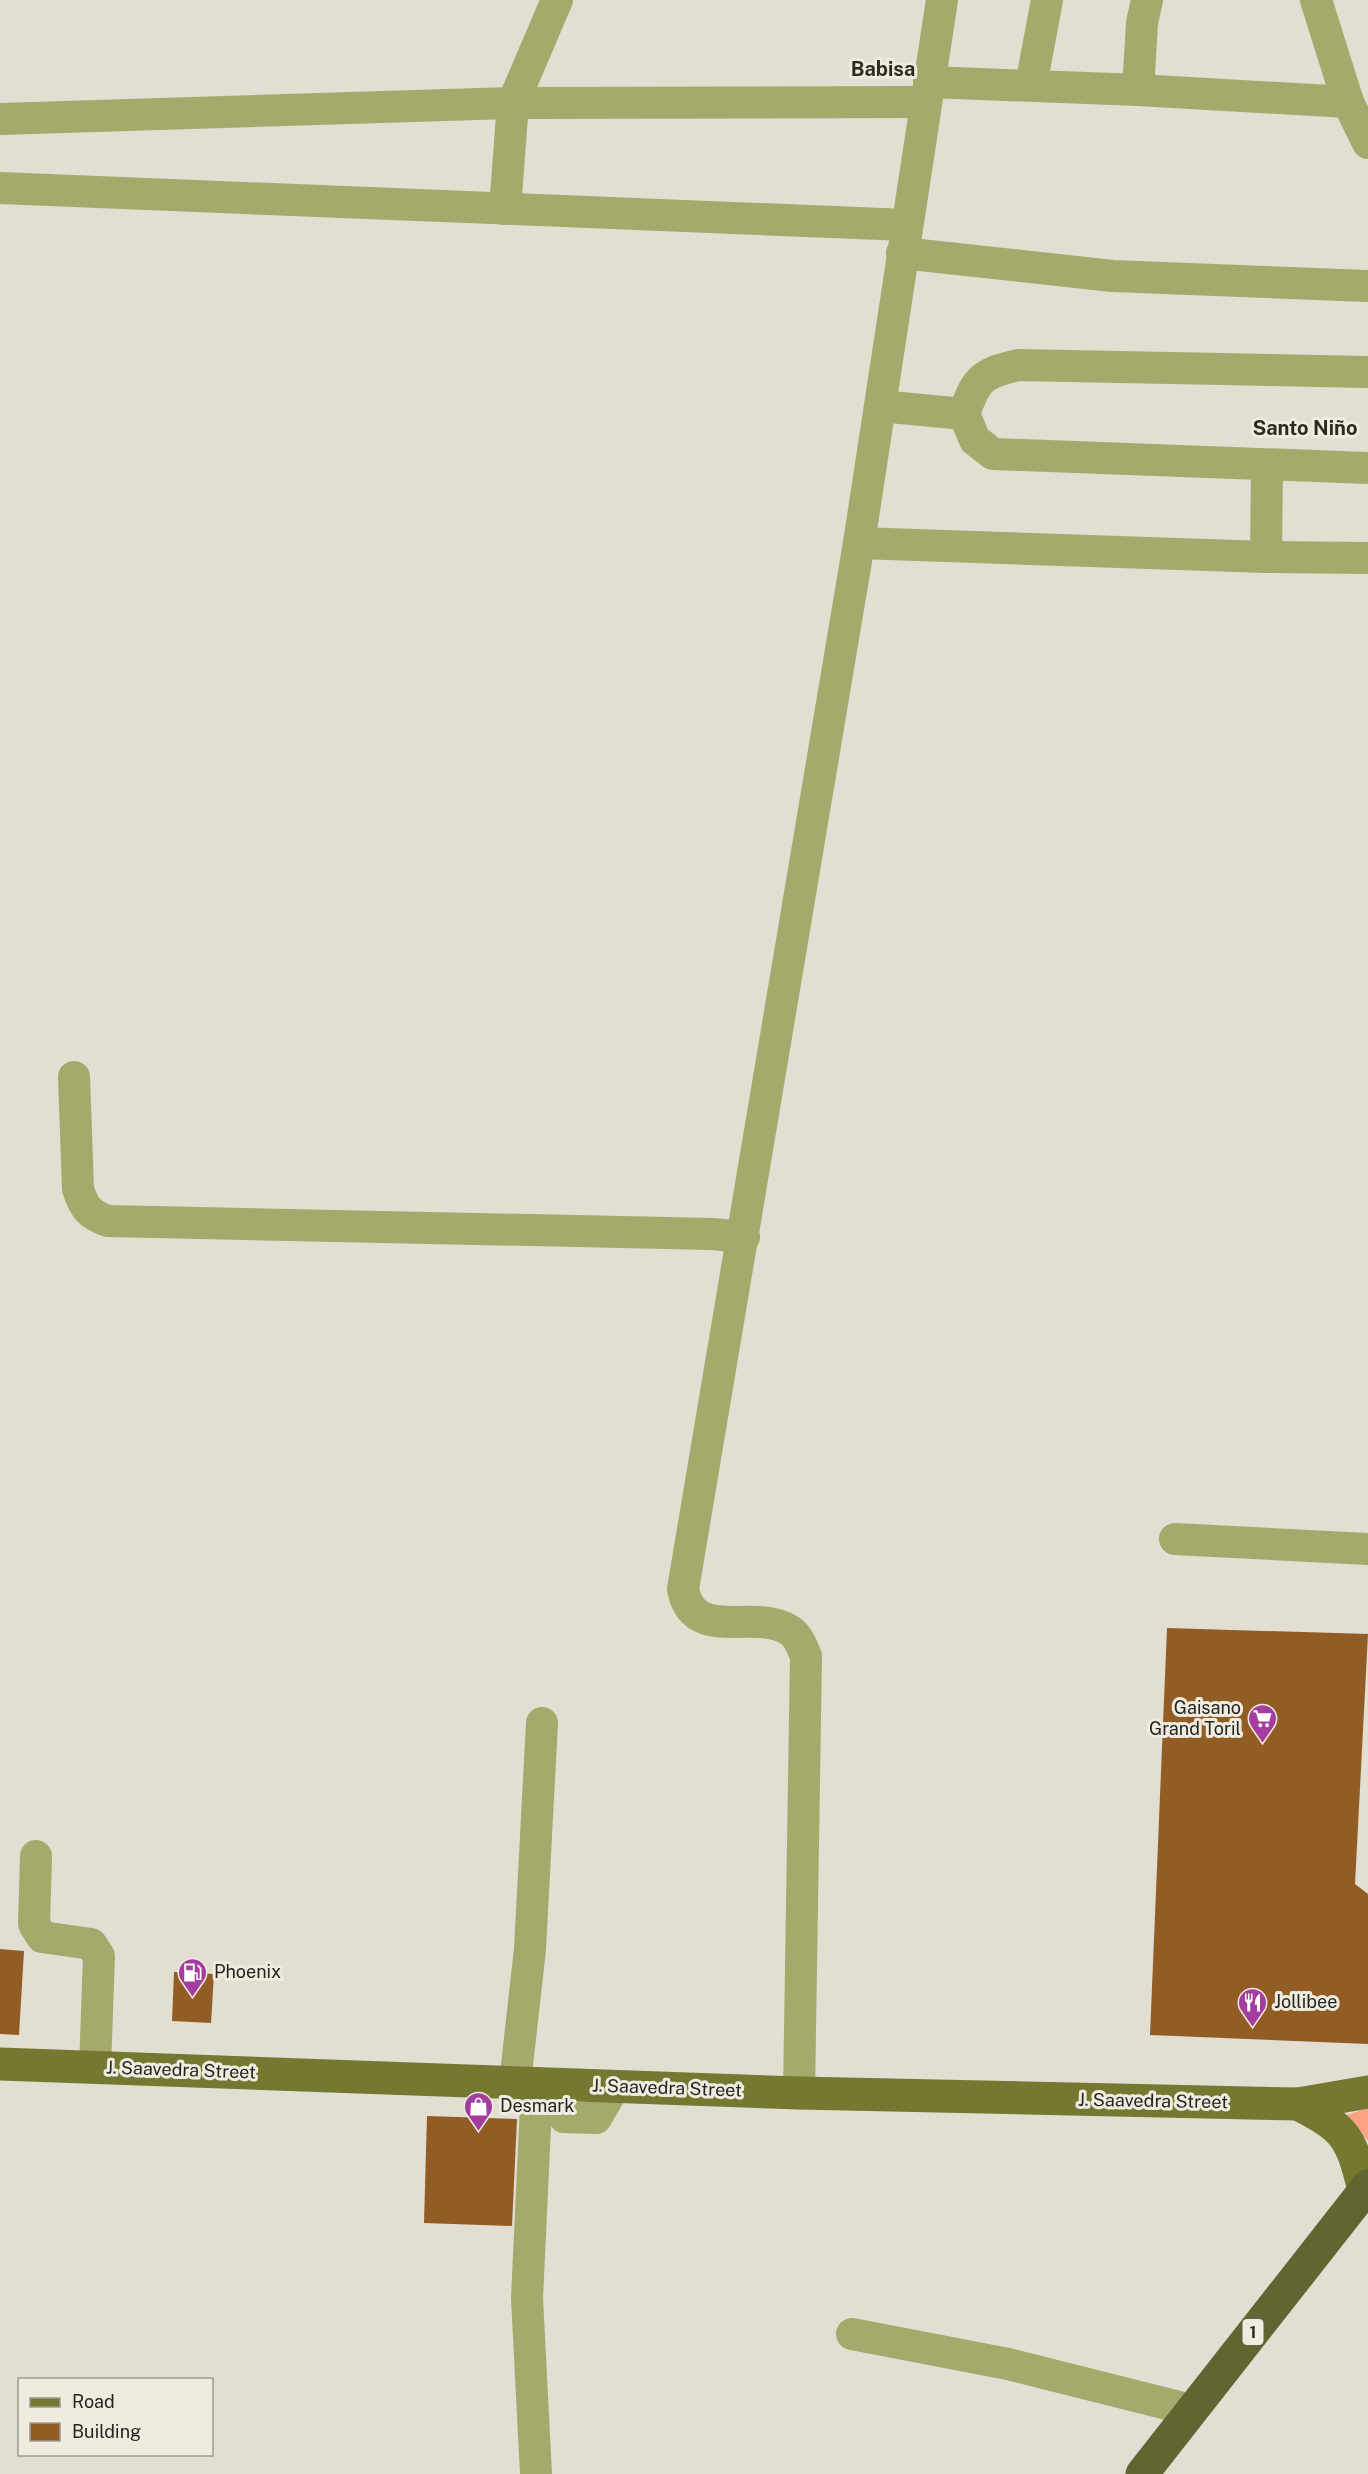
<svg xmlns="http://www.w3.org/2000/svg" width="1368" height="2474" viewBox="0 0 1368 2474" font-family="'Public Sans',sans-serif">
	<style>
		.green { fill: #fba383 }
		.building { fill: #925d25 }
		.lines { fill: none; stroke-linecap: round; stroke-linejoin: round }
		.minor { stroke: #a5a96c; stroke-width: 32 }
		.major { stroke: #747831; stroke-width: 33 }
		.highway { stroke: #626531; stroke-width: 33 }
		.labels { text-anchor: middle; stroke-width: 6; stroke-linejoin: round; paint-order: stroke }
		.shield { fill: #f0ebdf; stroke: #625f59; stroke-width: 1.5 }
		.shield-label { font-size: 16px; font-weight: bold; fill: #25231f }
		.poi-label { font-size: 18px; fill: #25231f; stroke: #f0ebdf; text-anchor: start }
		.street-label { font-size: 18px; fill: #25231f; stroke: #f0ebdf }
		.neighbourhood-label { font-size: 20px; font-weight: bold; fill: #2e2a22; stroke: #f0ebdf }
	</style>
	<rect width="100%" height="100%" fill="#e2ded2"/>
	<path class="green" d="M1368,2108V2141L1347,2115Z"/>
	<g class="building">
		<path d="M1167,1628L1368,1634L1355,1884L1368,1894V2044L1150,2035Z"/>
		<path d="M0,1949L24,1951L19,2035L0,2034Z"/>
		<path d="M174,1972L214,1974L211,2023L172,2021Z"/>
		<path d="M427,2116L517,2119L512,2226L424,2223Z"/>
	</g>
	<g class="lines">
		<g class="minor">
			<path d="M1316,0L1348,102L1368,143"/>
			<path d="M929,82L1138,90L1348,102"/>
			<path d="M1031,85L1047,0"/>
			<path d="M1138,90L1142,23L1147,0"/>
			<path d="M0,119L513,103L925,102"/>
			<path d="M0,188L906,225"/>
			<path d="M505,209L513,103L557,0"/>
			<path d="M902,253L1113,276L1368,286"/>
			<path d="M1368,372L1018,365C982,373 976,379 964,414L975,440L993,454L1368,468"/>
			<path d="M880,406L964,414"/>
			<path d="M859,543L1266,557L1368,558"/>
			<path d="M1266,557L1267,466"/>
			<path d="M74,1077L78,1189C84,1208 90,1215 108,1221L712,1234L744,1237"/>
			<path d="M1175,1539L1368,1549"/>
			<path d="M36,1856L34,1924L42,1937L91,1944L99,1956L95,2067"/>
			<path d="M515,2083L530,1949L542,1723"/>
			<path d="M545,2084L564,2117L596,2118L614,2087"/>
			<path d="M799,2093L806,1656C802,1647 798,1635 789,1630C754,1608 693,1644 683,1589L859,543L942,0"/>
			<path d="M852,2334L1008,2364L1191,2410"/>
			<path d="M536,2474L527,2298L537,2084"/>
		</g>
		<g class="major">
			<path d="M0,2064L799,2093L1298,2104L1368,2092"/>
			<path d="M1298,2104C1347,2129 1351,2138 1364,2190"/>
		</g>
		<path class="highway" d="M1142,2474L1368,2186"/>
	</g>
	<defs>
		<symbol id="supermarket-pin" viewBox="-11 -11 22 30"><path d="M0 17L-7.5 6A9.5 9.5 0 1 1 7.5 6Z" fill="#a53da0" stroke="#f0ebdf"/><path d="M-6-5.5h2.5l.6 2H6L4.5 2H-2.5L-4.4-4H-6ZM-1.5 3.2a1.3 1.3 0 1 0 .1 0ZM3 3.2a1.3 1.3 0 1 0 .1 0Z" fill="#fff"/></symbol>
		<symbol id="fuel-pin" viewBox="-11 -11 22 30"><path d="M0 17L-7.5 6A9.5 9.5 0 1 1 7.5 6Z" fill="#a53da0" stroke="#f0ebdf"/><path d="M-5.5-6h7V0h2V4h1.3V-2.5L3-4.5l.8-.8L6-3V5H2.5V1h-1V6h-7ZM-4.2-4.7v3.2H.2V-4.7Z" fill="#fff"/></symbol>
		<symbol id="restaurant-pin" viewBox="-11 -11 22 30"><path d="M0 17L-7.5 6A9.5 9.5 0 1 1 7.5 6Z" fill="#a53da0" stroke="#f0ebdf"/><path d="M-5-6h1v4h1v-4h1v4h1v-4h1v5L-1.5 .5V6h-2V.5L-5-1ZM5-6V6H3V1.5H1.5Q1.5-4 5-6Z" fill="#fff"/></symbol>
		<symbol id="shop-pin" viewBox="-11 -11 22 30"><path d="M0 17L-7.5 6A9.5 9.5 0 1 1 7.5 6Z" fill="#a53da0" stroke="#f0ebdf"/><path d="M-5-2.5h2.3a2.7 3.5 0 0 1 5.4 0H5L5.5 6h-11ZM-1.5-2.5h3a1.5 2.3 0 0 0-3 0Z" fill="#fff"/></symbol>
	</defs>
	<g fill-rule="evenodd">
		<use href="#supermarket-pin" x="1246" y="1702" width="33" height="45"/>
		<use href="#fuel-pin" x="176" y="1956" width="33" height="45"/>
		<use href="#restaurant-pin" x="1236" y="1986" width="33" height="45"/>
		<use href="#shop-pin" x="462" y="2090" width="33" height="45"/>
	</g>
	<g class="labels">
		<rect class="shield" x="1242.5" y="2319" width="21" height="26" rx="4.5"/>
		<g class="shield-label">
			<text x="1253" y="2338">1</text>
		</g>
		<g class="poi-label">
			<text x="1241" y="1714" text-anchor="end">Gaisano<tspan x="1241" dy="21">Grand Toril</tspan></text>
			<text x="214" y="1978">Phoenix</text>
			<text x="1274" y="2008">Jollibee</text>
			<text x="500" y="2112">Desmark</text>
		</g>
		<g class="street-label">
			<text transform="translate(181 2070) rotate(2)" y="6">J. Saavedra Street</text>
			<text transform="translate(667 2088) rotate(2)" y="6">J. Saavedra Street</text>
			<text transform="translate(1153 2101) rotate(1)" y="6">J. Saavedra Street</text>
		</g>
		<g class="neighbourhood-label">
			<text x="883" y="76">Babisa</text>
			<text x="1305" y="435">Santo Niño</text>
		</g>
	</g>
	<rect x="18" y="2378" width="195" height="78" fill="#f0ebdf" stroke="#9f9b92" stroke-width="1.5"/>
	<rect x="30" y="2398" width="30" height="9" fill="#747831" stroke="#9f9b92" stroke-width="1.5"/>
	<text x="72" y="2408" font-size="18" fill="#25231f">Road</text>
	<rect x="30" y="2423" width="30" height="18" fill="#925d25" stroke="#9f9b92" stroke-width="1.5"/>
	<text x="72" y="2438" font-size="18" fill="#25231f">Building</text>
</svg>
